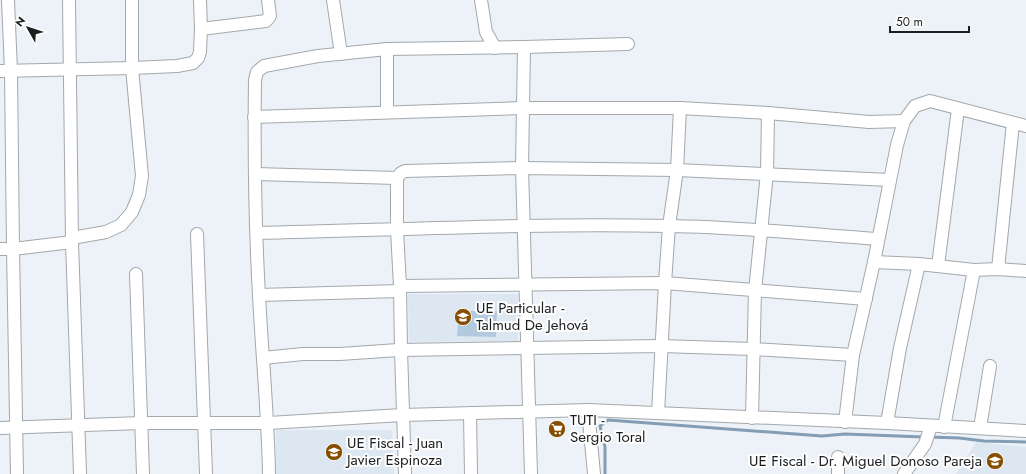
<svg xmlns="http://www.w3.org/2000/svg" width="1026" height="474" viewBox="0 0 1026 474" font-family="Jost,sans-serif">
	<style>
		.built { fill: #dce7f1 }
		.pitch { fill: #b3cade }
		.lines { fill: none; stroke-linecap: round; stroke-linejoin: round }
		.stream { stroke: #829db4; stroke-width: 3 }
		.minor-casing { stroke: #a2a8ac; stroke-width: 14 }
		.minor { stroke: #fff; stroke-width: 12 }
		.labels { text-anchor: middle; stroke-width: 4; stroke-linejoin: round; paint-order: stroke }
		.poi-label { font-size: 15px; fill: #1b1d1f; stroke: #fefefe; text-anchor: start }
	</style>
	<rect width="100%" height="100%" fill="#ecf2f7"/>
	<g class="built">
		<path d="M408,294H518V341L409,342Z"/>
		<path d="M276,430H392L394,474H276Z"/>
		<path d="M976,442L1026,447V474H956Z"/>
	</g>
	<path class="pitch" d="M459,311H497L496,337L457,336Z"/>
	<g class="lines">
		<g class="stream">
			<path d="M930,437L959,438L984,441L1026,442"/>
			<path d="M605,474V447L600,426L608,420L822,436L845,434L924,437"/>
		</g>
		<defs>
			<g id="minor">
				<path d="M69,0L72,242L80,474"/>
				<path d="M333,0L341,54"/>
				<path d="M481,0L486,32L495,48"/>
				<path d="M201,29L266,21L270,16L268,0"/>
				<path d="M524,47L522,168L531,474"/>
				<path d="M0,71L132,68L177,66L193,63L198,58L200,52L201,29L200,0"/>
				<path d="M387,112V49"/>
				<path d="M254,117L522,108H680L768,113L869,122L904,121"/>
				<path d="M255,174L397,178"/>
				<path d="M257,233C394,230 532,223 669,226C739,227 809,234 878,239"/>
				<path d="M197,234L206,474"/>
				<path d="M72,238L106,232L121,225L132,212L139,195L142,176L132,68V0"/>
				<path d="M0,249H13L11,71L8,0"/>
				<path d="M874,262L919,264L974,270L998,269L1026,271"/>
				<path d="M938,266L958,109"/>
				<path d="M998,269L1013,123"/>
				<path d="M136,274L143,474"/>
				<path d="M400,286L665,283L866,299"/>
				<path d="M259,295L400,291"/>
				<path d="M263,358L303,354H340L398,350L661,346L753,349L853,355"/>
				<path d="M588,410L594,474"/>
				<path d="M470,413L471,474"/>
				<path d="M658,413L665,283L669,226L677,170L680,108"/>
				<path d="M752,418L755,291L767,173L768,113"/>
				<path d="M845,422L853,355L874,262L897,145L904,121L915,106L930,101L1026,126"/>
				<path d="M887,423L900,348L919,264"/>
				<path d="M944,427L974,270"/>
				<path d="M0,428L142,423H268L402,415L588,410L887,423L1026,431"/>
				<path d="M980,428L990,366"/>
				<path d="M17,474L13,249L72,242"/>
				<path d="M269,474C268,414 262,355 259,295C255,224 254,152 255,80L257,72L264,66L318,56L387,49L524,47L628,44"/>
				<path d="M405,474L401,350L400,286L397,230V178L401,173L405,171L522,168L677,170L890,180"/>
				<path d="M838,474V457"/>
				<path d="M904,474L925,444L931,426"/>
			</g>
		</defs>
		<use href="#minor" class="minor-casing"/>
		<use href="#minor" class="minor"/>
	</g>
	<defs>
		<symbol id="school-disc" viewBox="-11 -11 22 22"><circle r="9.5" fill="#864e00" stroke="#fefefe"/><path d="M0-5L7-2L0 1L-7-2ZM-4 1L0 2.5L4 1V4Q0 6-4 4Z" fill="#fff"/></symbol>
		<symbol id="supermarket-disc" viewBox="-11 -11 22 22"><circle r="9.5" fill="#864e00" stroke="#fefefe"/><path d="M-6-5.5h2.5l.6 2H6L4.5 2H-2.5L-4.4-4H-6ZM-1.5 3.2a1.3 1.3 0 1 0 .1 0ZM3 3.2a1.3 1.3 0 1 0 .1 0Z" fill="#fff"/></symbol>
	</defs>
	<g fill-rule="evenodd">
		<use href="#school-disc" x="453" y="307" width="20" height="20"/>
		<use href="#supermarket-disc" x="547" y="419" width="20" height="20"/>
		<use href="#school-disc" x="324" y="442" width="20" height="20"/>
		<use href="#school-disc" x="985" y="451" width="20" height="20"/>
	</g>
	<g class="labels">
		<g class="poi-label">
			<text x="476" y="313">UE Particular -<tspan x="476" dy="17">Talmud De Jehová</tspan></text>
			<text x="570" y="425">TUTI -<tspan x="570" dy="17">Sergio Toral</tspan></text>
			<text x="347" y="448">UE Fiscal - Juan<tspan x="347" dy="17">Javier Espinoza</tspan></text>
			<text x="982" y="466" text-anchor="end">UE Fiscal - Dr. Miguel Donoso Pareja</text>
		</g>
	</g>
	<g transform="translate(28 28) rotate(309)" stroke="#fefefe" stroke-width="3" paint-order="stroke">
	<path d="M0-3L7 15L0 10L-7 15Z" fill="#1b1d1f"/>
	<text y="-6" font-size="11" font-weight="bold" text-anchor="middle" fill="#1b1d1f">N</text>
	</g>
	<path d="M890 26v6h79v-6" fill="none" stroke="#1b1d1f" stroke-width="2"/>
	<text x="896" y="26" font-size="12" fill="#1b1d1f" stroke="#fefefe" stroke-width="3" paint-order="stroke">50 m</text>
</svg>
